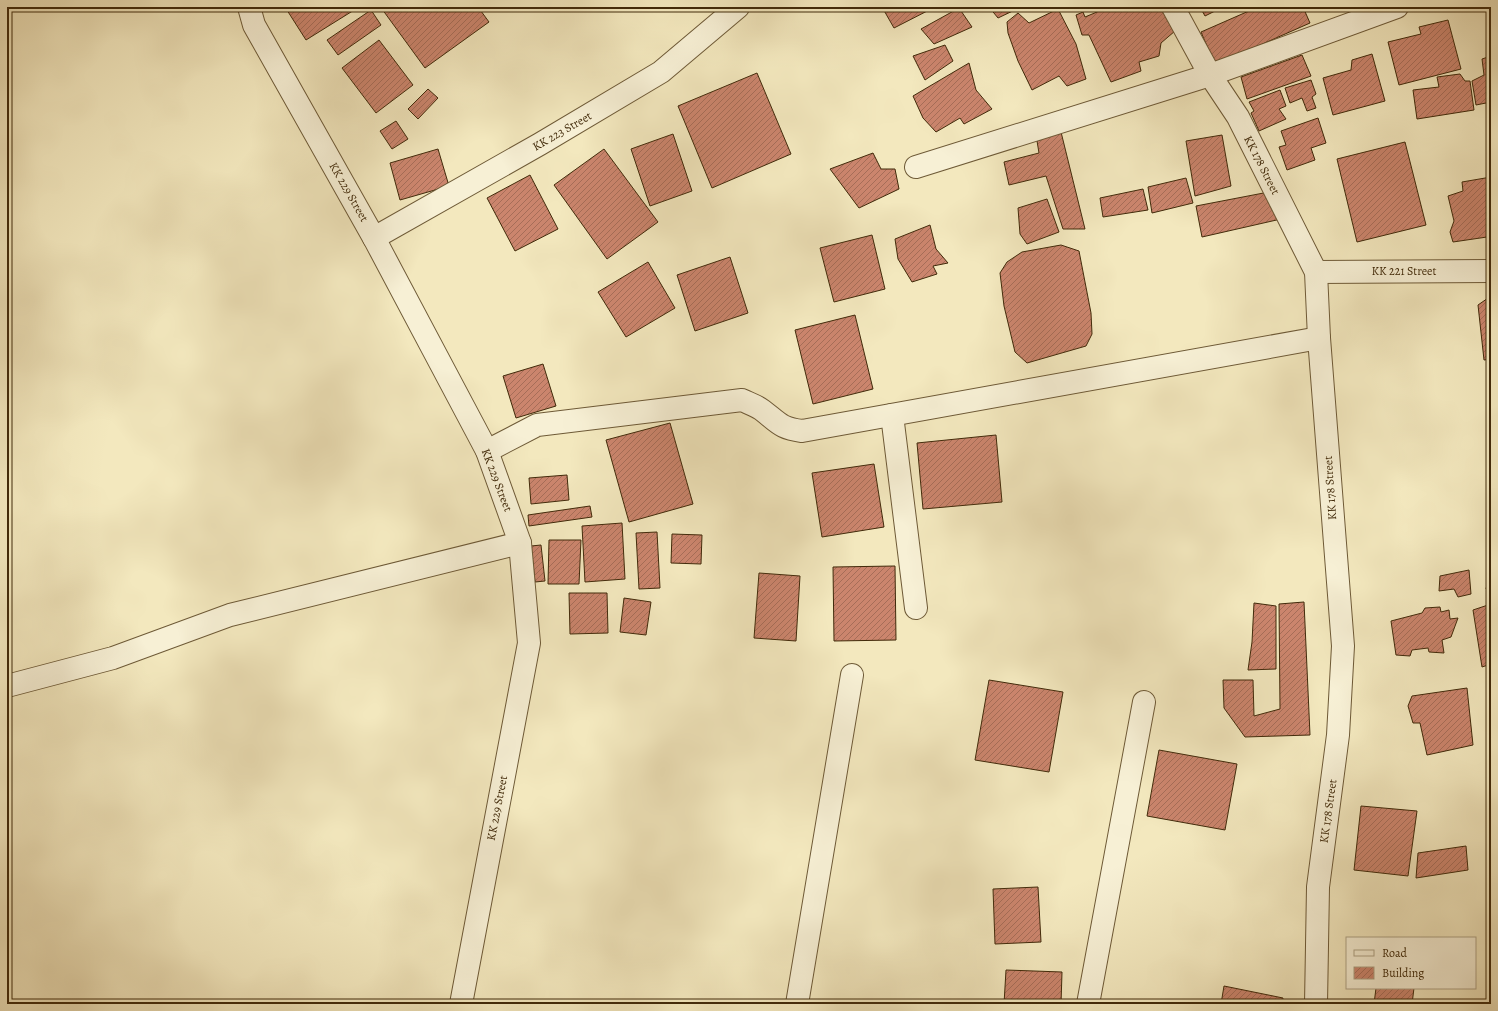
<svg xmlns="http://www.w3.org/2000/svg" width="1498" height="1011" viewBox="0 0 1498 1011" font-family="Alegreya,serif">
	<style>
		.building { fill: url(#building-hatch); stroke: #412a0a }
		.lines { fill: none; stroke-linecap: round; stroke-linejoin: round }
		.minor-casing { stroke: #6e5a37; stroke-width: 24 }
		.minor { stroke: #f7f0d5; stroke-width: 22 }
		.labels { text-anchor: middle; stroke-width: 4; stroke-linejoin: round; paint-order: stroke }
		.street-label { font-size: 12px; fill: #412a0a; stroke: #f7f0d5 }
	</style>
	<defs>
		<pattern id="building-hatch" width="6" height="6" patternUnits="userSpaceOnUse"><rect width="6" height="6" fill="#cb856d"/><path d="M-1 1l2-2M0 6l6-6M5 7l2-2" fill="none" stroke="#a66d58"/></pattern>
	</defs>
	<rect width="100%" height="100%" fill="#f3e8be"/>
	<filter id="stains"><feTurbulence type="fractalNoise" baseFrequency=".005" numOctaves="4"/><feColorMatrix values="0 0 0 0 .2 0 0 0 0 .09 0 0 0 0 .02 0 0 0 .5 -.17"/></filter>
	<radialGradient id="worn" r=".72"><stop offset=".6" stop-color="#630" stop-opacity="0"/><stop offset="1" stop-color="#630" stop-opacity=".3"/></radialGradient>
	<g class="building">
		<path d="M285,7H359L306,40Z"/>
		<path d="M385,7H478L489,22L425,68L382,9Z"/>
		<path d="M882,7H935L894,28Z"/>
		<path d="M989,7H1021L998,18Z"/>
		<path d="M1095,7H1161L1175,31L1161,43L1159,56L1139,62L1141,71L1111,82L1089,35H1082L1076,15L1083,12L1085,17L1097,12Z"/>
		<path d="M1200,7H1223L1205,16Z"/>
		<path d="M1258,7H1303L1310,23L1215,65L1201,32Z"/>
		<path d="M959,8L972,27L934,44L921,29Z"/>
		<path d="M1058,9L1076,44L1086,79L1067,86L1059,76L1032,90L1018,61L1008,33L1007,22L1018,13L1029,23Z"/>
		<path d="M371,10L381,25L338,55L327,40Z"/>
		<path d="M1448,20L1461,69L1399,85L1388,42L1421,34L1419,27Z"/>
		<path d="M379,40L413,85L376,113L342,68Z"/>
		<path d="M945,45L953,61L925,80L913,56Z"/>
		<path d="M1372,54L1385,101L1333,115L1323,78L1351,70L1352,60Z"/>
		<path d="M1302,55L1311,76L1247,99L1241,77Z"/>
		<path d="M1491,56V102L1476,105L1472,81L1484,75L1482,59Z"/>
		<path d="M969,63L976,90L992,109L964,124L960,118L936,132L923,118L913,96Z"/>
		<path d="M757,73L791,154L712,188L678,106Z"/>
		<path d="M1460,74L1465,81H1470L1474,110L1417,119L1413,90L1439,87L1437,77Z"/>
		<path d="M1311,80L1316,94L1312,97L1316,108L1307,111L1302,98L1290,103L1285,88Z"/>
		<path d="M428,89L438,98L418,119L408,109Z"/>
		<path d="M1280,90L1286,106L1279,109L1286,119L1259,131L1251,113L1254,111L1249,102Z"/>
		<path d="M1318,118L1326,143L1311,148L1315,160L1287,170L1279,147L1286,145L1281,131Z"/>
		<path d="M396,121L408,139L392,149L380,131Z"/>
		<path d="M1061,132L1085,229H1063L1046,176L1009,185L1004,162L1039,153L1037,141Z"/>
		<path d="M673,134L692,191L650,206L631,149Z"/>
		<path d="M1222,135L1231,186L1195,196L1186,141Z"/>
		<path d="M1405,142L1426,225L1357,242L1337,159Z"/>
		<path d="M438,149L449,186L400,200L390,163Z"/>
		<path d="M604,149L658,222L607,259L554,185Z"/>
		<path d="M873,153L881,169H895L899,189L859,208L830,169Z"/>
		<path d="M530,175L558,229L515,251L487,198Z"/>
		<path d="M1491,177V228L1487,229V237L1453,242L1450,232L1454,221L1448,196L1463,191L1462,182Z"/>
		<path d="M1186,178L1193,203L1152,213L1148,187Z"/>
		<path d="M1143,189L1148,210L1103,217L1100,198Z"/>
		<path d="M1274,191L1281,219L1202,237L1196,206Z"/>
		<path d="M1047,199L1059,232L1027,244L1020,234L1018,208Z"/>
		<path d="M930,225L936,249L948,263L933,266L937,274L912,282L898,259L895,239Z"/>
		<path d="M872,235L885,289L834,302L820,248Z"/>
		<path d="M1061,245L1079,251L1091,313L1092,334L1086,346L1027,363L1015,352L1004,306L1000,273L1007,262L1022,252Z"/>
		<path d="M730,257L748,313L695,331L677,275Z"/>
		<path d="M648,262L675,308L626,337L598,292Z"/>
		<path d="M1491,296V359L1484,360L1478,305Z"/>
		<path d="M855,315L873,389L813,404L795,330Z"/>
		<path d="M543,364L556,406L516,418L503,376Z"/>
		<path d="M1491,375V401L1487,376Z"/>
		<path d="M670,423L693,504L629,522L606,440Z"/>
		<path d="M996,435L1002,502L923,509L917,443Z"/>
		<path d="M874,464L884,527L822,537L812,473Z"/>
		<path d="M567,475L569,500L531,504L529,478Z"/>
		<path d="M590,506L592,517L529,526L528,515Z"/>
		<path d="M622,523L625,579L585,582L582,526Z"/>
		<path d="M657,532L660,588L639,589L636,533Z"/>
		<path d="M672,534L702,535L701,564L671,563Z"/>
		<path d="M549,540H581L579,584H548Z"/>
		<path d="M541,545L545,581L535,582L531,546Z"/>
		<path d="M895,566L896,640L834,641L833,567Z"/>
		<path d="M1491,567V589H1486Z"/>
		<path d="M1469,570L1471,594L1458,597L1454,589L1439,591L1440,576Z"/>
		<path d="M759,573L800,576L796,641L754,638Z"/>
		<path d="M569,593H607L608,633L570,634Z"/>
		<path d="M624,598L651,602L646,635L620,632Z"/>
		<path d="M1304,602L1310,735L1245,737L1224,708L1223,680H1253L1254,716L1280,709L1279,604Z"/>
		<path d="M1254,603L1276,606V669L1248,670L1252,642Z"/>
		<path d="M1491,604V664L1482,667L1473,610Z"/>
		<path d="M1440,607L1441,612L1449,610L1450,619L1458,618L1451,637L1442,640L1444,653L1429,652L1428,648L1412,650L1410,656L1396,655L1391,621L1422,613L1425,608Z"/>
		<path d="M989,680L1063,692L1049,772L975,760Z"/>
		<path d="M1467,688L1473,745L1427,755L1420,723H1413L1408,706L1412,696Z"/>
		<path d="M1159,750L1237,764L1225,830L1147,816Z"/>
		<path d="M1361,806L1417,811L1408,876L1354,870Z"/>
		<path d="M1466,846L1468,870L1416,878L1418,853Z"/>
		<path d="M1038,887L1041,942L995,944L993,889Z"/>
		<path d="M1006,970L1062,972L1061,1004H1004Z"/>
		<path d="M1224,986L1283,998L1282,1004H1221Z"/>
		<path d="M1376,988H1414L1412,1004H1374Z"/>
	</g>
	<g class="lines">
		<defs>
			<g id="minor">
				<path d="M249,7L254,25L374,238L487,451L520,543L529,643L461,1004"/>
				<path d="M1173,7L1210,75L1238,117L1316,272L1319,338L1343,646L1338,735L1318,887L1316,1004"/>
				<path d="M916,167L1210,75L1397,7"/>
				<path d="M374,238L540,144L661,72L738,7"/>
				<path d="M1316,272L1491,271"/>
				<path d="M892,415L916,608"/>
				<path d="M487,451L537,425L742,400C748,403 757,406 762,410C779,423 780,428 802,431L1319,338"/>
				<path d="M7,686L113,658L230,615L520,543"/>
				<path d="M797,1004L852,675"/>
				<path d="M1088,1004L1144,702"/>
			</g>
		</defs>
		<use href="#minor" class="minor-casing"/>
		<use href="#minor" class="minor"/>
	</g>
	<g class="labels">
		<g class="street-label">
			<text transform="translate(562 131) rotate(-30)" y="4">KK 223 Street</text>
			<text transform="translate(1262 165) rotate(63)" y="4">KK 178 Street</text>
			<text transform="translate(349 192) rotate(60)" y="4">KK 229 Street</text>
			<text x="1404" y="275">KK 221 Street</text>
			<text transform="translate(497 480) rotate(69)" y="4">KK 229 Street</text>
			<text transform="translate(1330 488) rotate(-94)" y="4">KK 178 Street</text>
			<text transform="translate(497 808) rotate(-79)" y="4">KK 229 Street</text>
			<text transform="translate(1328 811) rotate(-82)" y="4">KK 178 Street</text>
		</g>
	</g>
	<rect width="1498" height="1011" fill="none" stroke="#f3e8be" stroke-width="24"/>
	<rect x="8" y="8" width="1482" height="995" fill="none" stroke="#412a0a" stroke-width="2"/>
	<rect x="12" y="12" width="1474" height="987" fill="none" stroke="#412a0a"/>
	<rect x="1346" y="937" width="130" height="52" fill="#f7f0d5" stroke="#aea184"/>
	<rect x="1354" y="950" width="20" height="6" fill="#f7f0d5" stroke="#aea184"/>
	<text x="1382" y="957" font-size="12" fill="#412a0a">Road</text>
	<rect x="1354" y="967" width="20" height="12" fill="url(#building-hatch)" stroke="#aea184"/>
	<text x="1382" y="977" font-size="12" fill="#412a0a">Building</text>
	<rect width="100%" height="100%" filter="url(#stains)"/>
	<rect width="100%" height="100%" fill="url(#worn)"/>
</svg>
